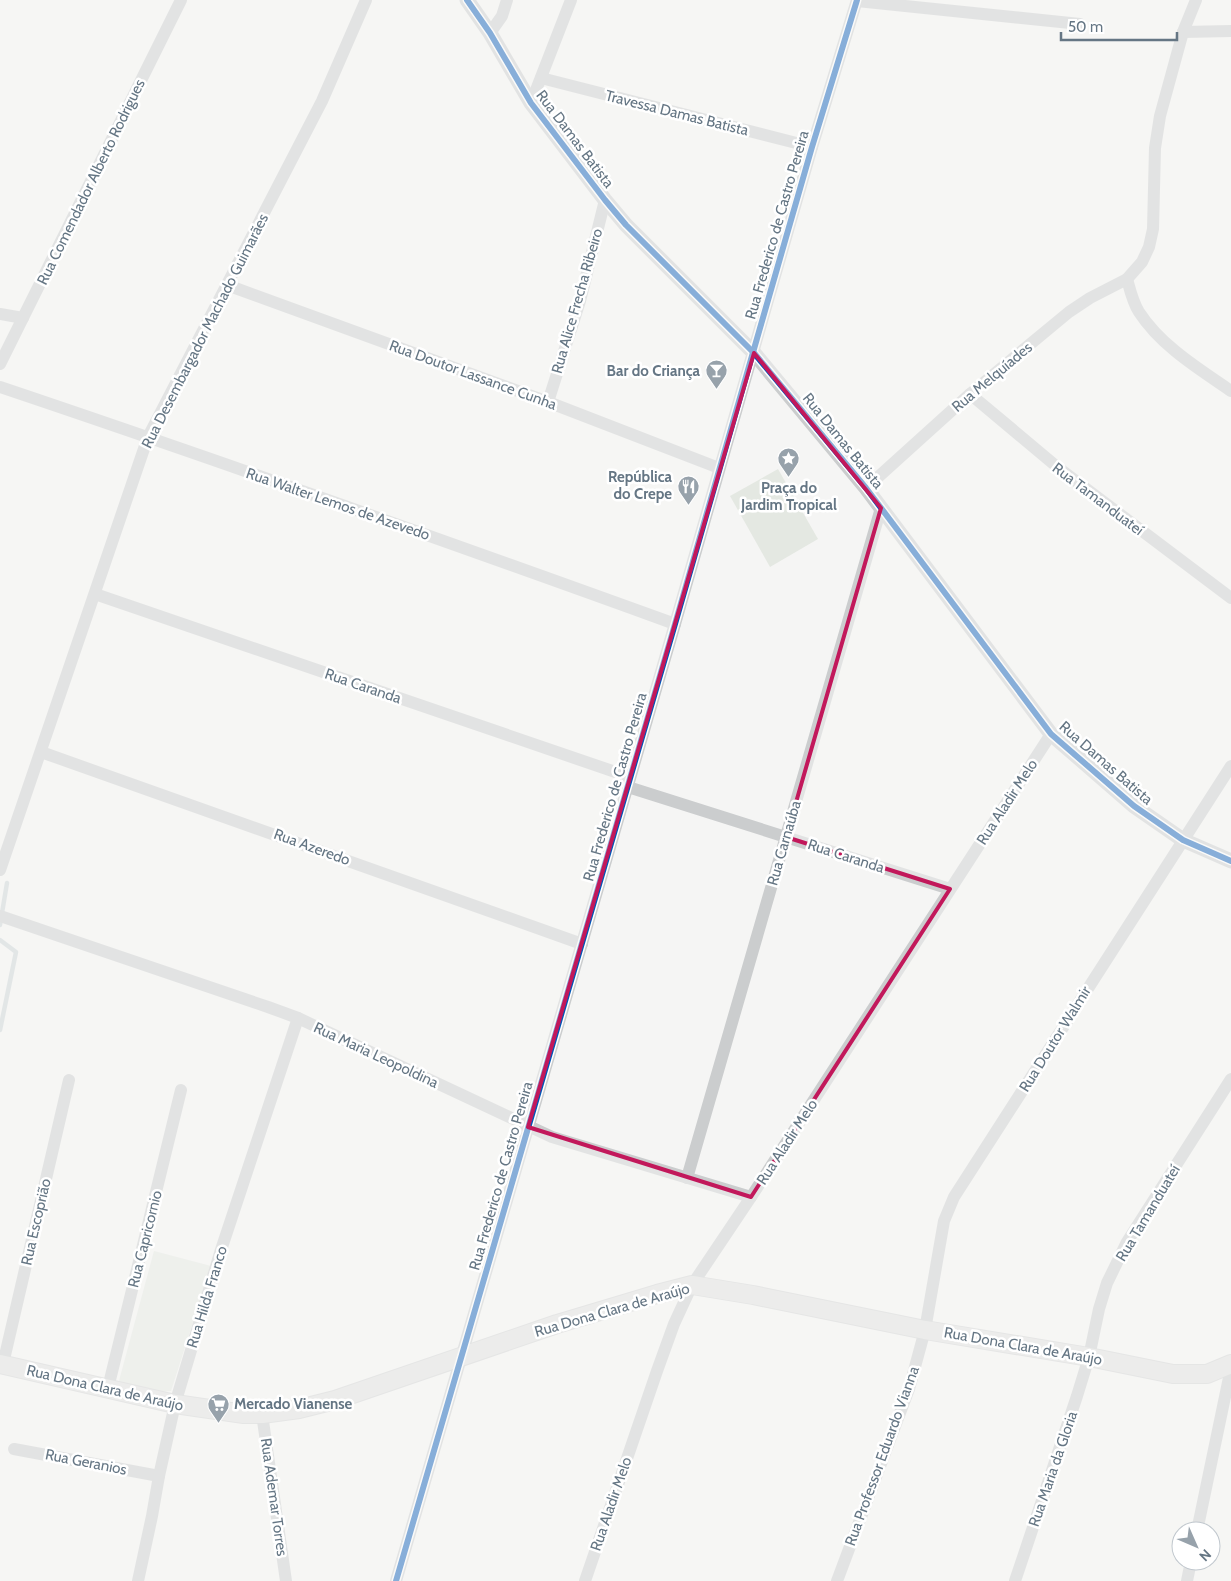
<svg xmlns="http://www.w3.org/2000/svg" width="1231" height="1581" viewBox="0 0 1231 1581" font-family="Cabin,sans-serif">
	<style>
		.green { fill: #e4e8e2 }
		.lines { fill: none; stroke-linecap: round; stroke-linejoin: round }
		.stream { stroke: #cbd3d6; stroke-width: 4.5 }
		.secondary-casing { stroke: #d1d2d3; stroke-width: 20 }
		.minor { stroke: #cbcdce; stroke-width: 12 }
		.tertiary { stroke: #cbcdce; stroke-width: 15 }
		.secondary { stroke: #e0e1e0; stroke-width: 18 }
		.cycleway-casing { stroke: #fff; stroke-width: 9 }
		.cycleway { stroke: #0057b8; stroke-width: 6 }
		.marked { fill: none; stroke: #c2185b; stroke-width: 4; stroke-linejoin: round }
		.labels { text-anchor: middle; stroke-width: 5; stroke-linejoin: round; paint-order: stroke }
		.street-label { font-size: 15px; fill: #657684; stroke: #fff }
		.poi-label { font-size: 15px; font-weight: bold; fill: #657684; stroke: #fff; text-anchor: end }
	</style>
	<rect width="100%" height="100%" fill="#f5f5f4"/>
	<g class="green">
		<path d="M778,469L818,539L770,567L730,496Z"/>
		<path d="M154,1251L211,1266L171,1391L144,1393L119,1381Z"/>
	</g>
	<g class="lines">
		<g class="stream">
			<path d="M0,925L7,883"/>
			<path d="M0,940L16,952L0,1030"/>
		</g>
		<defs>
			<path id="secondary" d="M0,1364L175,1404L244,1414H262L299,1409L335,1400L557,1324L657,1294L692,1285L753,1295L925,1330L1089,1357L1173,1374H1207L1231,1364"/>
		</defs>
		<use href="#secondary" class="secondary-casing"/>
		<g class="minor">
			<path d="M857,1L1080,24"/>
			<path d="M1183,32L1231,31"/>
			<path d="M490,33L502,16L507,0"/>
			<path d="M541,78L812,147"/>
			<path d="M531,103L571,0"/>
			<path d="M1127,279C1130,290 1133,303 1139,312C1161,346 1199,369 1231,391"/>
			<path d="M227,285L548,402L719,468"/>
			<path d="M0,314L23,318"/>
			<path d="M0,364L181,0"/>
			<path d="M0,387C226,463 451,543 675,624"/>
			<path d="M970,394L1056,466L1231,598"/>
			<path d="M548,402L580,301L605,200"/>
			<path d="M866,488L970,394L1069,312L1090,298L1127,279L1142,262L1149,247L1153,229L1155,148L1160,116L1183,32L1196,0"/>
			<path d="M95,594L630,777"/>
			<path d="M41,752L582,944"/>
			<path d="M628,787L950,889"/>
			<path d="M0,870L148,437L322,101L366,0"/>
			<path d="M0,916L268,1007L298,1018L552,1137L751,1197"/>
			<path d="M687,1178L881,508"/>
			<path d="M3,1364L69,1080"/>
			<path d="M108,1388L181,1090"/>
			<path d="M262,1414L286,1581"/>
			<path d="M14,1449L159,1476"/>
			<path d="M1197,1531L1231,1368"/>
			<path d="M138,1581L152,1516L159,1476L175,1404L220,1253L298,1018"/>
			<path d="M396,1581L675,624L812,147L857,0"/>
			<path d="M585,1581L657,1371L674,1324L692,1285L751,1197L1051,734"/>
			<path d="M837,1581L909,1389L925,1330L944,1221L954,1197L1231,766"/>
			<path d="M1015,1581L1077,1396L1089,1357L1099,1309L1107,1283L1127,1242L1231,1079"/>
			<path d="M1187,1581L1191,1561"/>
		</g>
		<path class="tertiary" d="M467,0L490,33L531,103L605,200L626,225L754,353L866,488L1051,734L1134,806L1183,840L1231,861"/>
		<use href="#secondary" class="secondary"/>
		<defs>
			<g id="cycleway">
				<path d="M467,0L490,33L531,103L605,200L626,225L754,353L866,488L1051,734L1134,806L1183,840L1231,861"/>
				<path d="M396,1581L675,624L812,147L857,0"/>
			</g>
		</defs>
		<use href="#cycleway" class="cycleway-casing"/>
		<use href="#cycleway" class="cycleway"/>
	</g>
	<path d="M0 0H1231V1581H0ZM754,353L881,508L786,837L950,889L751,1197L528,1127Z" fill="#f5f5f4" fill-opacity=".55" fill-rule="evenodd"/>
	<path class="marked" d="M754,353L881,508L786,837L950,889L751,1197L528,1127Z"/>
	<defs>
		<symbol id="bar-pin" viewBox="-11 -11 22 30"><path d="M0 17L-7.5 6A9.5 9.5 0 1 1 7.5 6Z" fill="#97a2ab" stroke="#fff"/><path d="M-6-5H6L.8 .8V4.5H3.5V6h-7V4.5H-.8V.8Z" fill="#fff"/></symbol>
		<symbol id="sight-pin" viewBox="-11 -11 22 30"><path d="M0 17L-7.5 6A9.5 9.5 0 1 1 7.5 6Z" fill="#97a2ab" stroke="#fff"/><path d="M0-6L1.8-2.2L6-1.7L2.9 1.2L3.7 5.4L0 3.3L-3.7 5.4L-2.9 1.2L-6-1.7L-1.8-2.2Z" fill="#fff"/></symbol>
		<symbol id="restaurant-pin" viewBox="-11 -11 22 30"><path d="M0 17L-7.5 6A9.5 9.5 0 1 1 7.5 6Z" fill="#97a2ab" stroke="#fff"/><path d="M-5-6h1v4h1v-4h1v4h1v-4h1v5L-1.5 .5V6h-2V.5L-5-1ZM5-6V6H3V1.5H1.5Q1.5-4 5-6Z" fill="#fff"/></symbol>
		<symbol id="supermarket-pin" viewBox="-11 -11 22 30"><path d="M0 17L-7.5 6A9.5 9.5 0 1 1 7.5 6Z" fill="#97a2ab" stroke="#fff"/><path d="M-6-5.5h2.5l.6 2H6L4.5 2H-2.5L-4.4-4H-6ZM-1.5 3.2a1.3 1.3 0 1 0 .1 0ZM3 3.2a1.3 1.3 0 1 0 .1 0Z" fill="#fff"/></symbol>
	</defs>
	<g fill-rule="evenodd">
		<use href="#bar-pin" x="704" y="358" width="25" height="34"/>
		<use href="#sight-pin" x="776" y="446" width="25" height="34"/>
		<use href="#restaurant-pin" x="676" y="474" width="25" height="34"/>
		<use href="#supermarket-pin" x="206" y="1392" width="25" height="34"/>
	</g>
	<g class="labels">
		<g class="street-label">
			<text transform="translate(677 113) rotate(14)" y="5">Travessa Damas Batista</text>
			<text transform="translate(575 139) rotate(53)" y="5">Rua Damas Batista</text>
			<text transform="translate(91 182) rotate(-64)" y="5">Rua Comendador Alberto Rodrigues</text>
			<text transform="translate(777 225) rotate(-74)" y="5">Rua Frederico de Castro Pereira</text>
			<text transform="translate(577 301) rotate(-74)" y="5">Rua Alice Frecha Ribeiro</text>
			<text transform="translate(205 331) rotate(-63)" y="5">Rua Desembargador Machado Guimarães</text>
			<text transform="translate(473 375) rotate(20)" y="5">Rua Doutor Lassance Cunha</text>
			<text transform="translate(992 377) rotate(-40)" y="5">Rua Melquíades</text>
			<text transform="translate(843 441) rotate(51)" y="5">Rua Damas Batista</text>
			<text transform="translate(1098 499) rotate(37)" y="5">Rua Tamanduateí</text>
			<text transform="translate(338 504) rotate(19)" y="5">Rua Walter Lemos de Azevedo</text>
			<text transform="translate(363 686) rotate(19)" y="5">Rua Caranda</text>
			<text transform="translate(1106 763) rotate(41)" y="5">Rua Damas Batista</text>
			<text transform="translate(615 787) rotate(-74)" y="5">Rua Frederico de Castro Pereira</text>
			<text transform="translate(1007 802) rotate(-57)" y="5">Rua Aladir Melo</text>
			<text transform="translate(784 843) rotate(-74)" y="5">Rua Carnaúba</text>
			<text transform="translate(312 847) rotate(20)" y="5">Rua Azeredo</text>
			<text transform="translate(846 856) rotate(18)" y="5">Rua Caranda</text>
			<text transform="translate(1055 1039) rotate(-58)" y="5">Rua Doutor Walmir</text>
			<text transform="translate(376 1055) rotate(25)" y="5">Rua Maria Leopoldina</text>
			<text transform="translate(787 1142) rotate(-57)" y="5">Rua Aladir Melo</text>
			<text transform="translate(501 1176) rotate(-74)" y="5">Rua Frederico de Castro Pereira</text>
			<text transform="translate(1148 1213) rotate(-59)" y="5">Rua Tamanduateí</text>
			<text transform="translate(36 1222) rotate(-77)" y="5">Rua Escoprião</text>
			<text transform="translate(145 1239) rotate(-76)" y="5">Rua Capricornio</text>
			<text transform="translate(207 1297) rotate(-73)" y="5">Rua Hilda Franco</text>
			<text transform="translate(612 1310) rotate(-16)" y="5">Rua Dona Clara de Araújo</text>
			<text transform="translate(1023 1346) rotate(10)" y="5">Rua Dona Clara de Araújo</text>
			<text transform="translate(105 1388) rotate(13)" y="5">Rua Dona Clara de Araújo</text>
			<text transform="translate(882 1456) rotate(-70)" y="5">Rua Professor Eduardo Vianna</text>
			<text transform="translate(86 1462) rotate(11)" y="5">Rua Geranios</text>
			<text transform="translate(1053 1469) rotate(-71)" y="5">Rua Maria da Gloria</text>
			<text transform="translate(274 1497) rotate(82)" y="5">Rua Ademar Torres</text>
			<text transform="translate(611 1504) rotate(-71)" y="5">Rua Aladir Melo</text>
		</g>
		<g class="poi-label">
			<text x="700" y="376">Bar do Criança</text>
			<text x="672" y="482">República<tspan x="672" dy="17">do Crepe</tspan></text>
			<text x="789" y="493" text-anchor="middle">Praça do<tspan x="789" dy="17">Jardim Tropical</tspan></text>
			<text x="234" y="1409" text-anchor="start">Mercado Vianense</text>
		</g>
	</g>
	<g transform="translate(1196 1546) rotate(135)"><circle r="24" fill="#ffffff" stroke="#c1c8ce"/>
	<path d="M0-4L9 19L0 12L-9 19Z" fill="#97a2ab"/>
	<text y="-8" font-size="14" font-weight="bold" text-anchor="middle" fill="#657684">N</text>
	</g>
	<path d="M1061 32v8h116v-8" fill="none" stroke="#657684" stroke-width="2.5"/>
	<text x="1068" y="32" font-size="15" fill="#657684" stroke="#ffffff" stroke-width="4" paint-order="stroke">50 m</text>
</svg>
